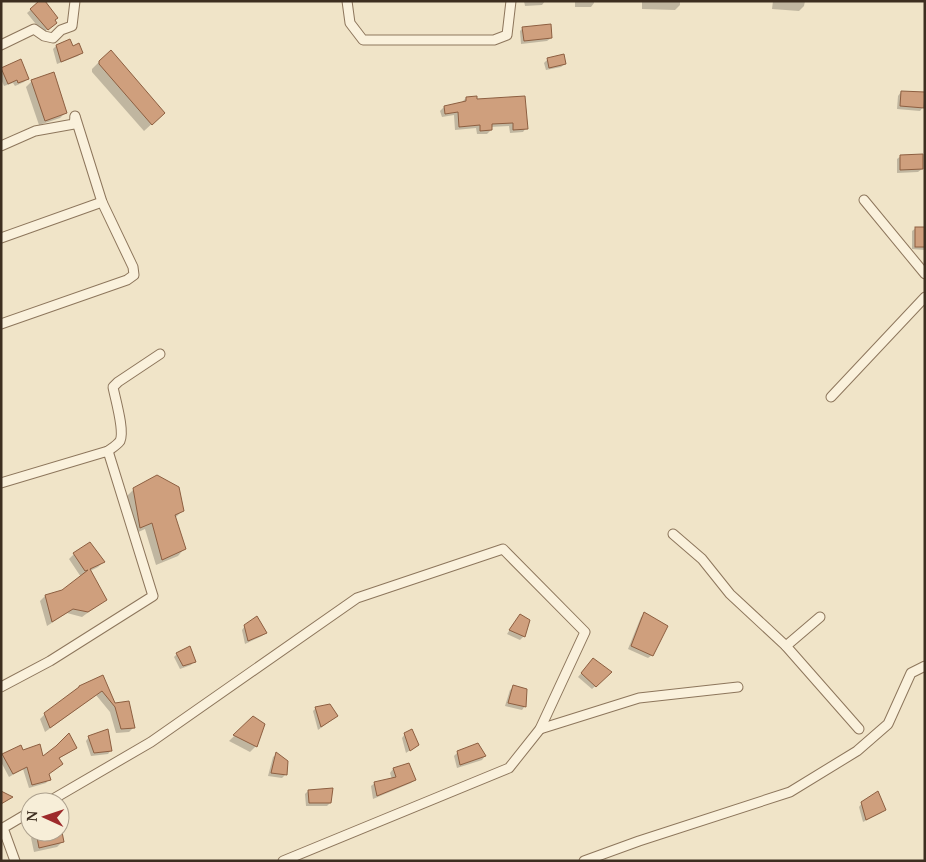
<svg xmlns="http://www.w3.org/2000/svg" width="926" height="862" viewBox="0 0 926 862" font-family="'Noto Serif',serif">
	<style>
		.shadow { fill: #0003 }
		.building { fill: #cf9f7d; stroke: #8d5f41 }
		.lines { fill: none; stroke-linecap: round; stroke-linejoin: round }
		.minor-casing { stroke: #8d765c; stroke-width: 11 }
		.minor { stroke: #faf1dc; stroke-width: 9 }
	</style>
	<rect width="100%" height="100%" fill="#f0e4c8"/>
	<g class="shadow">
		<path d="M41,1H49L45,4L54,21L52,26L43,33L27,13Z"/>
		<path d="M524,1H545L542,5L525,6Z"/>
		<path d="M575,1H594V3L591,7H575Z"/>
		<path d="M642,1H680V5L675,10L642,9Z"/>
		<path d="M773,1H805L804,6L799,11L772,9Z"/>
		<path d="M523,28L551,38L547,41L521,44L520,31Z"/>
		<path d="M69,41L72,48L82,52L78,56L57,64L53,49L56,46Z"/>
		<path d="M548,59L565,64L561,67L546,70L544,63Z"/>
		<path d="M99,62L156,120L144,131L92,72V69Z"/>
		<path d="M1,69H2L27,79L24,82L15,86L13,83L4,86L1,79Z"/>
		<path d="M32,81L66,112L60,118L39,125L26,87Z"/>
		<path d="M901,92L923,107L920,111L897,109L898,96Z"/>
		<path d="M466,98L476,100L526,128L523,132L510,133L509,126L490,127L491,130L487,134H477L476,128L455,130L454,115L442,117L440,111L444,107L462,102Z"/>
		<path d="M901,156L922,169L918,172L897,173V159Z"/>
		<path d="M916,228H925V250L912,249V231Z"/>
		<path d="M134,489L182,511L175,518L184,549L178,556L156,565L145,529L134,534L127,496Z"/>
		<path d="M74,554L103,562L98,567L90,571L105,600L82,617L67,613L47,626L40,601L45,596L62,591L81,577L69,559Z"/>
		<path d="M645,614L652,655L648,658L628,649L641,617Z"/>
		<path d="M517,619L524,636L520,640L507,634Z"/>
		<path d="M245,626L266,633L262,636L245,644L242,630Z"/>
		<path d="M177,654L194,661L191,665L180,669L174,657Z"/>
		<path d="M590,663L607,676L592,689L578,677Z"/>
		<path d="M102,676L114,704L134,727L129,732L116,733L110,712L96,695L45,732L40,719L45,714L79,687Z"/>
		<path d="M514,687L525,706L522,710L505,706L510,690Z"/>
		<path d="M316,708L337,716L318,730L313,711Z"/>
		<path d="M253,718L256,746L250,752L229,741Z"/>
		<path d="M405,734L417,745L406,753L402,738Z"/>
		<path d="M89,737L111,750L108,754L91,756L86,741Z"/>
		<path d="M72,751L58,759L48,775L49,779L46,783L29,788L23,769L9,777L1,762L3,755L22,752L42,758Z"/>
		<path d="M458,752L485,756L482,760L457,768L454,756Z"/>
		<path d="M277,754L286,762L285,775L282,778L268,776L273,757Z"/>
		<path d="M408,764L415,780L411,783L373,799L371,786L375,783L392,779L390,773L393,769Z"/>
		<path d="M308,791L330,803L327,806H306L305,794Z"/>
		<path d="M862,803L885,810L881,813L863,822L859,807Z"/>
		<path d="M60,825L62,842L57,847L34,852L31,838L37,832H60Z"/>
	</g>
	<g class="building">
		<path d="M39,1H45L58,18L55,20L57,23L48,30L30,9Z"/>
		<path d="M551,24L552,38L524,41L522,27Z"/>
		<path d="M70,39L73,46L79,43L83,53L61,62L56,45Z"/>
		<path d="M111,50L165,113L152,125L99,64V61Z"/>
		<path d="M564,54L566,64L549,68L547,58Z"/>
		<path d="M21,59L29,79L18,83L17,80L8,84L1,68Z"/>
		<path d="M54,72L67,113L45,121L31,80Z"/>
		<path d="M901,91L925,92L924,108L900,106Z"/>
		<path d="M477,96V99L525,96L528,129L513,130V123L492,124V130L480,131V125L459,127L458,112L445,114L444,106L466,101V97Z"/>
		<path d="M923,154V169L900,170V155Z"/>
		<rect x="915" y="227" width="10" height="20"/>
		<path d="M157,475L179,487L184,511L175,515L186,549L162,560L152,523L140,528L133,488Z"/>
		<path d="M90,542L105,562L90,569L107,600L88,612L73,609L52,622L45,595L62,590L88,570L85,571L73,553Z"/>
		<path d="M644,612L668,626L653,656L631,646Z"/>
		<path d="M520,614L530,620L525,637L509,630Z"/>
		<path d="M257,616L267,633L248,641L244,625Z"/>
		<path d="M190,646L196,662L183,666L176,653Z"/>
		<path d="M593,658L612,672L596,687L581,673Z"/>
		<path d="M103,675L115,703L129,701L135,728L121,729L115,707L102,691L50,728L44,713L79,687V686Z"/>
		<path d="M513,685L527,689L526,707L508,703Z"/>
		<path d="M330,704L338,716L321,727L315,707Z"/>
		<path d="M253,716L265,724L257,747L233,735Z"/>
		<path d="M108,729L112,751L94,753L88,736Z"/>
		<path d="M412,729L419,745L410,751L404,733Z"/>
		<path d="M69,733L77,748L59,758L63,764L49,774L51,780L32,785L27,767L13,774L2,754L21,745L23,750L40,744L43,756L56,746Z"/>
		<path d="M478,743L486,756L460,765L457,751Z"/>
		<path d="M276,752L288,761L287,775L271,773Z"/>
		<path d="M409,763L416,780L377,796L374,782L396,777L393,768Z"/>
		<path d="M333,788L331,803H309L308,790Z"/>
		<path d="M1,791L13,797L1,804Z"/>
		<path d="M878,791L886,810L866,820L861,802Z"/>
		<path d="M36,832H62L64,842L39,848Z"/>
	</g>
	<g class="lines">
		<defs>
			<g id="minor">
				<path d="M347,1L350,23L363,40H494L507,35L511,1"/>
				<path d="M1,45L34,29L44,36L53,38L61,30L72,26L75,1"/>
				<path d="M1,146L35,131L74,124L75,117"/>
				<path d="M864,200L925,274"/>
				<path d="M1,238L102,202"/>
				<path d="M1,324L127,280L134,275L133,267L102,202L75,116"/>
				<path d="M831,397L925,297"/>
				<path d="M108,451C112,448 117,445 120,441C125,431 115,398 113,387L118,382L160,354"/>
				<path d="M1,483L108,451L153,596L50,661L1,687"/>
				<path d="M673,534L702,559L730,594L786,646L859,729"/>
				<path d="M786,646L820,617"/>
				<path d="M540,729L639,698L738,687"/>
				<path d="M48,802L151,742L357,598L503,549L585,632L540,729L509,768L283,861"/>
				<path d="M15,861L3,828L30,812"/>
				<path d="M584,861L639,841L790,792L857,751L888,724L911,673L925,666"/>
			</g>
		</defs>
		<use href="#minor" class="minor-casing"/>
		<use href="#minor" class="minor"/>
	</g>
	<rect width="926" height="862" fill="none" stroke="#3d2e20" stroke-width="5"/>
	<g transform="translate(45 817) rotate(273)"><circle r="24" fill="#f7eed8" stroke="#ada18e"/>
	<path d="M0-4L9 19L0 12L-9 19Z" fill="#9e2a2b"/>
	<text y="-8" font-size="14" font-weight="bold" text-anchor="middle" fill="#3d2e20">N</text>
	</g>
</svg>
